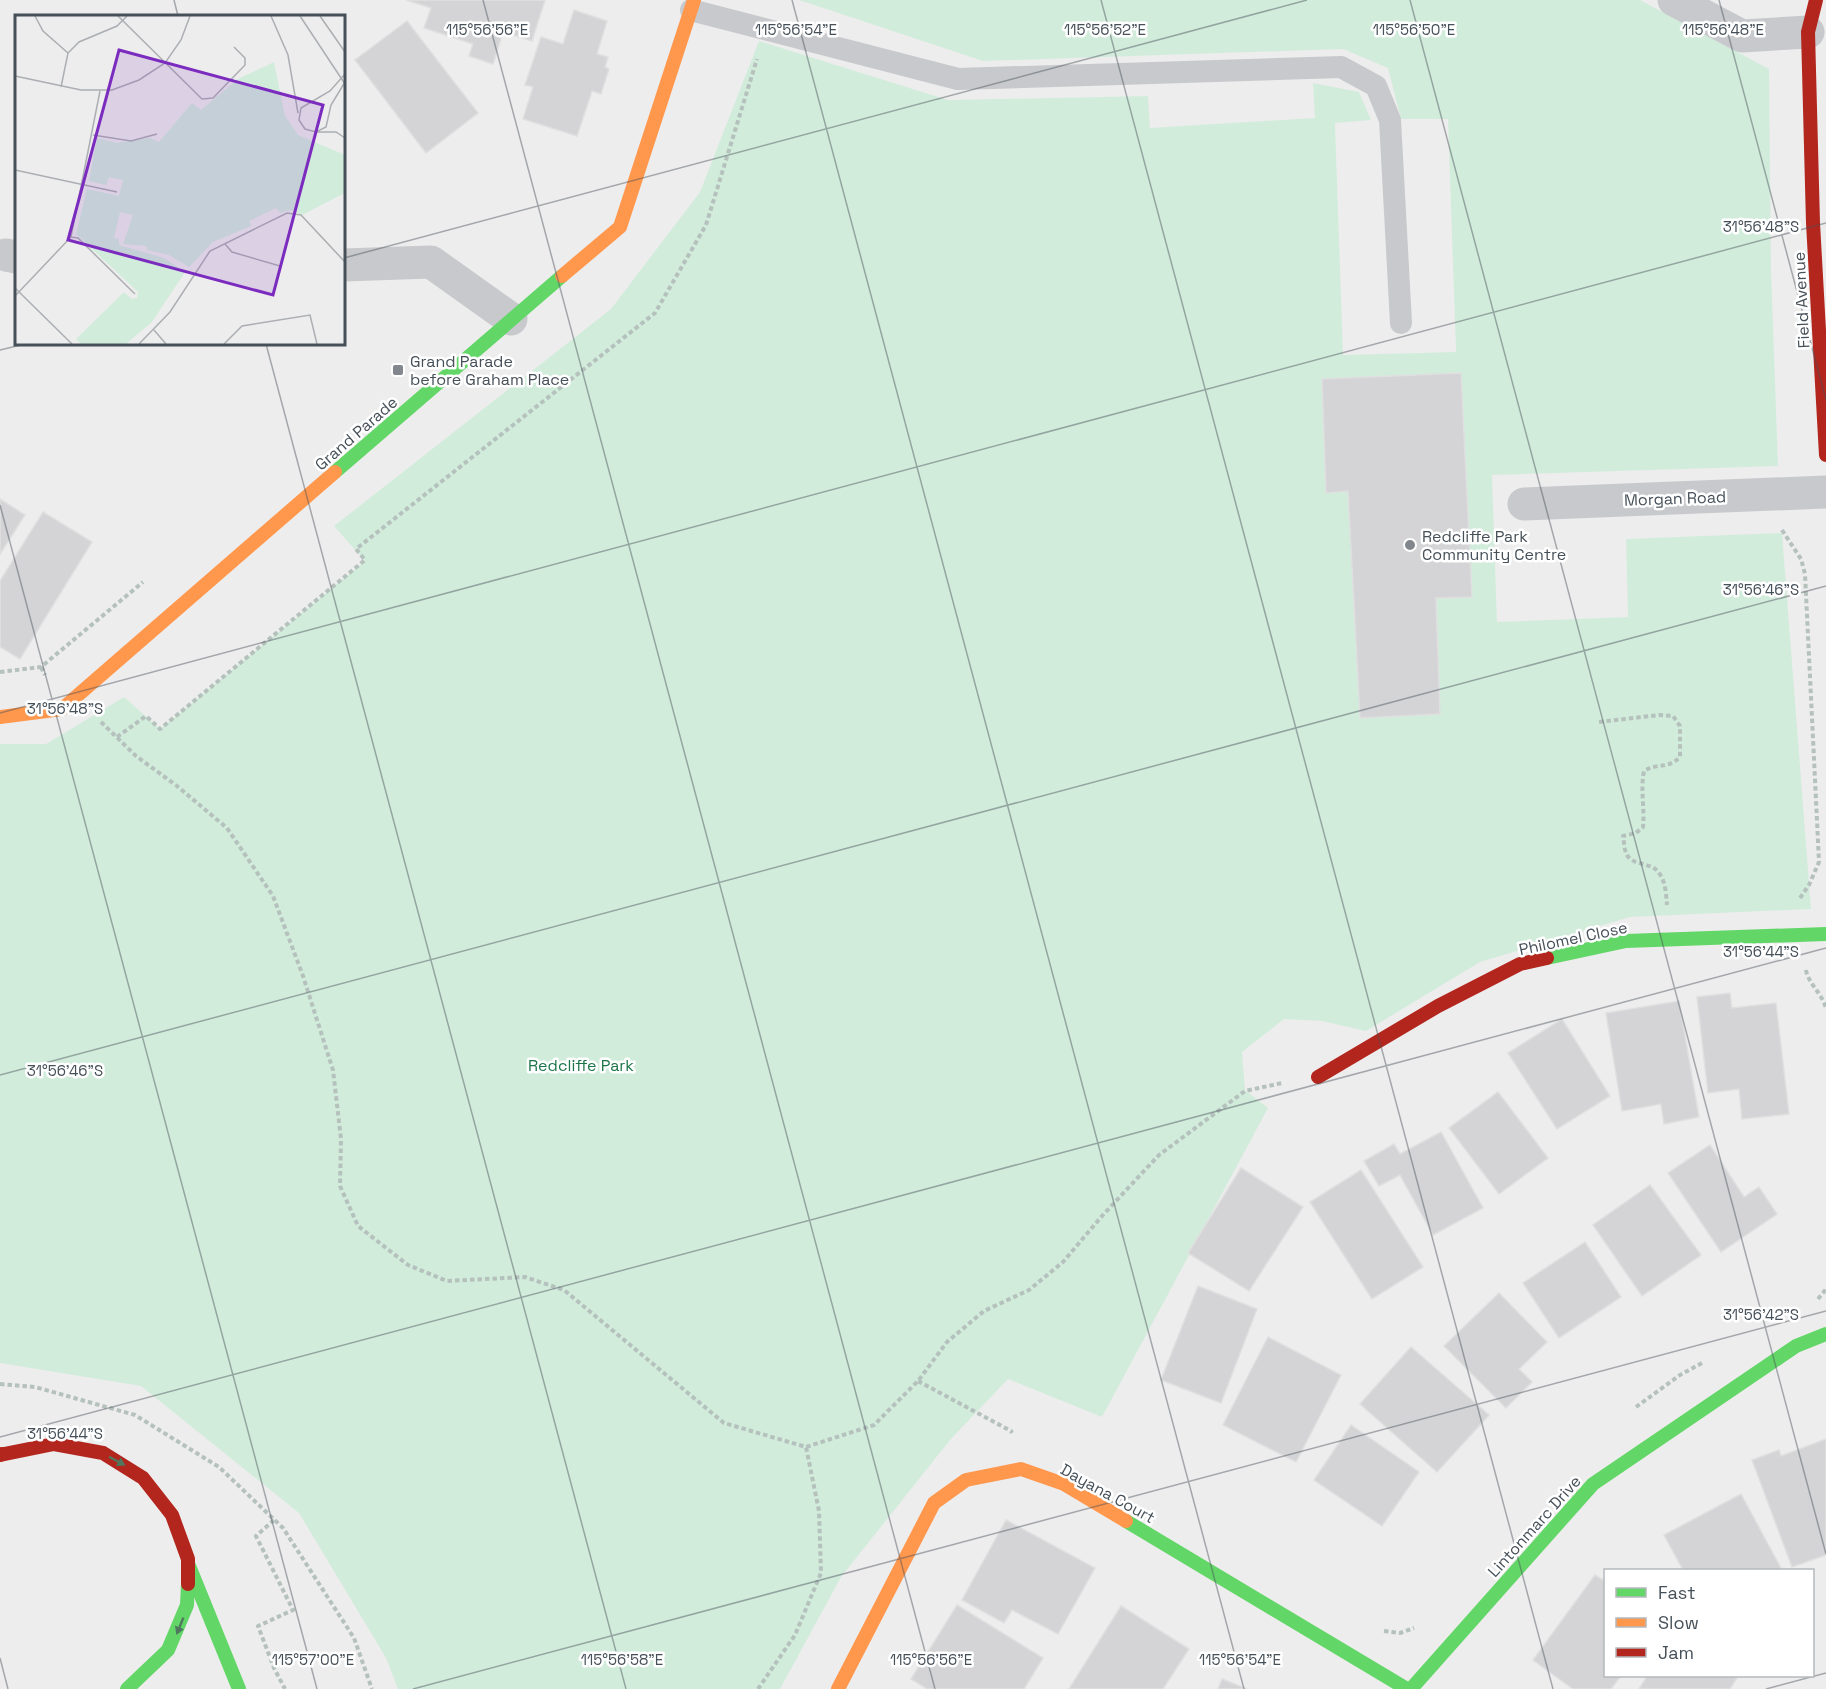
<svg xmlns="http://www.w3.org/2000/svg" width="1826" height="1689" viewBox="0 0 1826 1689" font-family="'Space Grotesk',sans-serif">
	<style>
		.green { fill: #d2ecdc }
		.building { fill: #d4d4d6; stroke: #dfdfe0; stroke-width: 1.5 }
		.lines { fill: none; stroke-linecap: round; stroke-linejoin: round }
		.path { stroke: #b5c1bd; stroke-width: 4; stroke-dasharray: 4.5 3; stroke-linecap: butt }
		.lane { stroke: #c7c9cc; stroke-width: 22 }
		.street { stroke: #c7c9cc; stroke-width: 33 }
		.fast { stroke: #63d668; stroke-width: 14 }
		.slow { stroke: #ff974d; stroke-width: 14 }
		.jam { stroke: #b3261e; stroke-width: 14 }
		.oneway { fill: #4f785e }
		.ticks { fill: none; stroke: #465059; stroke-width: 1.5; stroke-opacity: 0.45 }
		.poi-dot { fill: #81878d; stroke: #fff; stroke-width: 2 }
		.labels { text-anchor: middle; stroke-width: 5; stroke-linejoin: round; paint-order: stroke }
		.street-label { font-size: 16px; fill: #465059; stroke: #fff }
		.poi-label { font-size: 16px; fill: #465059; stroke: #fff; text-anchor: start }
		.park-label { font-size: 16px; fill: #1b7548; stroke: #fff }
		.inset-road { fill: none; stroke: #abaeb2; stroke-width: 1.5 }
		.view { fill: #7b2cbf; fill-opacity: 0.15; stroke: #7b2cbf; stroke-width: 3 }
		.inset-edge { fill: none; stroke: #465059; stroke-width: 3 }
		.ticks-label { font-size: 15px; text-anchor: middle; fill: #465059; stroke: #fff; stroke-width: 5; stroke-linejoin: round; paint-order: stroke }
	</style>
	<rect width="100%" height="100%" fill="#eeeded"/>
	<path class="green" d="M799,0H1640L1769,69L1771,268L1778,466L1492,475L1497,622L1628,617L1626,539L1782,533L1811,909L1630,917L1480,962L1366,1031L1322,1021L1284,1019L1242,1052L1245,1090L1268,1108L1102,1417L1008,1379L950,1440L841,1577L780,1689H398L386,1658L299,1513L141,1386L0,1363V744H46L124,697L160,729L365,561L334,526L611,309L700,192L759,41L948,100L1148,96L1150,128L1315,118L1313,83L1359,92L1371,120L1335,123L1343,355L1456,352L1448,119H1401L1388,68L1343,49L983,61Z"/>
	<g class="building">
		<path d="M406,0H545L532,41L503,32L493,64L469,56L473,44L424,28L431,8Z"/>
		<path d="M574,10L607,21L597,54L608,57L605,67L609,69L601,94L592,91L577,136L523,119L533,87L525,85L541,37L563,44Z"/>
		<path d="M407,21L478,113L426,153L355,60Z"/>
		<path d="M1461,373L1472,597L1436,598L1440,714L1360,718L1348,491L1326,493L1322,379Z"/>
		<path d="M0,499L25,515L0,554Z"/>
		<path d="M43,512L92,542L20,659L0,647V581Z"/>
		<path d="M1730,993L1732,1008L1776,1003L1789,1114L1742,1119L1739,1089L1708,1093L1697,997Z"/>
		<path d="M1679,1001L1699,1117L1664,1124L1661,1104L1622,1111L1606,1013Z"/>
		<path d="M1562,1019L1610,1096L1557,1129L1508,1053Z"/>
		<path d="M1498,1092L1548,1158L1499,1194L1449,1128Z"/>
		<path d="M1441,1132L1483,1208L1433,1235L1400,1175L1379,1186L1364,1161L1394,1144L1400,1154Z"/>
		<path d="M1710,1145L1744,1197L1759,1187L1777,1214L1721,1252L1668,1173Z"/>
		<path d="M1241,1168L1303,1207L1249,1291L1188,1253Z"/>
		<path d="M1361,1170L1423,1267L1372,1299L1310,1202Z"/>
		<path d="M1650,1185L1701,1255L1642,1296L1593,1225Z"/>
		<path d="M1585,1242L1621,1297L1559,1338L1523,1283Z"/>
		<path d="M1198,1286L1257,1309L1221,1403L1161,1380Z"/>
		<path d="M1499,1293L1547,1342L1519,1369L1532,1382L1506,1408L1444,1346Z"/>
		<path d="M1268,1337L1341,1375L1296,1462L1223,1425Z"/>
		<path d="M1411,1347L1489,1415L1437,1472L1360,1404Z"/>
		<path d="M1351,1425L1419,1472L1382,1526L1314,1480Z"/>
		<path d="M1826,1439V1555L1792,1567L1752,1460L1779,1450L1781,1456Z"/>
		<path d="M1741,1494L1782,1570H1683L1664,1535Z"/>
		<path d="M1006,1520L1095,1568L1058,1634L1012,1610L1004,1623L962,1600Z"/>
		<path d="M1595,1575L1606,1582V1676H1621L1611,1689H1573L1533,1660Z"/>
		<path d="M957,1605L1043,1658L1024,1689H927L911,1679Z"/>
		<path d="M1121,1606L1189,1649L1163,1689H1069Z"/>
		<path d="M1647,1676H1738L1730,1689H1639Z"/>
		<path d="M1222,1679L1247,1689H1218Z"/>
	</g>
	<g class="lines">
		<g class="path">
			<path d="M1782,530L1801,559L1805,574L1819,862L1809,885L1800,898"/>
			<path d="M41,667L45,675"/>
			<path d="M0,672L41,667L143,582"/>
			<path d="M101,722L136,756L177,786L227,828L273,896L303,976L333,1070L341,1139L340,1186L358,1226L408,1265L447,1281L525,1277L564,1290L724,1423L806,1447L874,1425L918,1381L947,1342L984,1311L1029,1290L1063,1262L1102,1216L1159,1155L1245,1091L1282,1083"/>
			<path d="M1599,722L1659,715L1673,716L1680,726V757C1667,770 1658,762 1644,771C1640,789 1645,809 1643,827L1636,833L1623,836C1624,841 1624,850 1627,855C1633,866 1652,862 1659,873C1666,882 1666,895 1667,905"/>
			<path d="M117,737L146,716L160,729L365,560L356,549L655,313L706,225L757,59"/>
			<path d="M1806,970C1808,983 1821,992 1826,1008"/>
			<path d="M1818,1299L1826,1289"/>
			<path d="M918,1381L1011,1431L1012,1433"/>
			<path d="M0,1384L35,1387L135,1415L219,1467L283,1528L354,1638L372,1689"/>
			<path d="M1636,1407L1680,1375L1702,1363"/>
			<path d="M274,1520L256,1536L293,1610L258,1626L274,1668L285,1689"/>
			<path d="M1384,1631L1400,1633L1414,1628"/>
			<path d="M758,1689L795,1635L821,1573L819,1511L806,1447"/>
		</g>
		<path class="lane" d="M691,10L958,79L1341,67L1376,86L1390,120L1401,323"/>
		<g class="street">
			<path d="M1674,0L1742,36L1808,32"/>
			<path d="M6,255L16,257"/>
			<path d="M344,265L431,262L511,319"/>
			<path d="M1524,504L1826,492"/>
		</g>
		<g class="fast">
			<path d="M335,472L562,276"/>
			<path d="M1547,958L1626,941L1826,934"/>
			<path d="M1126,1521L1407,1689"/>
			<path d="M189,1566L239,1689"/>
			<path d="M127,1689L168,1650L187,1605L188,1584"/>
			<path d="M1411,1689L1593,1484L1796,1346L1826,1334"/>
		</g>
		<g class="slow">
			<path d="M562,276L620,227L694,0"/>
			<path d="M0,717L62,709L335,472"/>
			<path d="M838,1689L934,1503L966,1480L1021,1469L1064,1484L1126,1521"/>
		</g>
		<g class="jam">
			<path d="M1816,0L1808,32L1813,223L1826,455"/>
			<path d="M1318,1077L1438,1006L1520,964L1547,958"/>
			<path d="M0,1455L54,1444L103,1453L143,1478L172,1515L188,1559V1584"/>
			<path d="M0,1455L2,1454"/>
		</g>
	</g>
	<defs><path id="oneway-solid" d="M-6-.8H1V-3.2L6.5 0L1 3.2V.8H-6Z" transform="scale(1.5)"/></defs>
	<g class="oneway">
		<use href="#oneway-solid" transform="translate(117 1461) rotate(28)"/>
		<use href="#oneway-solid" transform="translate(180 1626) rotate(112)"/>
	</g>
	<path class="ticks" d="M174,0L178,16M483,0L935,1689M792,0L1244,1689M1101,0L1553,1689M1410,0L1826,1554M1719,0L1826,400M344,258L1307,0M266,344L626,1689M0,350L25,344M0,505L317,1689M0,713L1826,223M0,1075L1826,586M0,1437L1826,948M0,1658L8,1689M413,1689L1826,1311M1766,1689L1826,1673"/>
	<g class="poi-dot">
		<rect x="392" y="364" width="12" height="12" rx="3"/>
		<circle cx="1410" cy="545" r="6"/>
	</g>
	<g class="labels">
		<g class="street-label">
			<text transform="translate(1801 300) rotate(-93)" y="6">Field Avenue</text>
			<text transform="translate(356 433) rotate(-41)" y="6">Grand Parade</text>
			<text transform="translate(1675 498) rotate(-2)" y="6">Morgan Road</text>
			<text transform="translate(1573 938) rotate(-12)" y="6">Philomel Close</text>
			<text transform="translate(1108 1493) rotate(29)" y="6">Dayana Court</text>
			<text transform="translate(1534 1526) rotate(-48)" y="6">Lintonmarc Drive</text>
		</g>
		<g class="poi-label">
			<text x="410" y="367">Grand Parade<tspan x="410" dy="18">before Graham Place</tspan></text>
			<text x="1422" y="542">Redcliffe Park<tspan x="1422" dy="18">Community Centre</tspan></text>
		</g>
		<g class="park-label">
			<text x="581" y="1071">Redcliffe Park</text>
		</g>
	</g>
	<g transform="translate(15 15)">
		<rect width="330" height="330" fill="#eeeded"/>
		<path d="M259,47L270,101L283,120L330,140V178L287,200L275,195L265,198L261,193L234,206L236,211L198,227L174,252L154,240L132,235V231L108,229L118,200L105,197L99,223L104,224V230L149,243L170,257L137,307L111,329H66L61,324L109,277L117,284L122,283L123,277L61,219L72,174L104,181L108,165L94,162L91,170L74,166L82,123L102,128L135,123L144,127L177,88L186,95L223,64Z" fill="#d2ecdc"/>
		<path class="inset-road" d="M20,1L28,16L53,38M103,1L187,84L198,83L230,50V43L219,32M256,1L273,40L283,98M285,1L330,69M305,1L330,37M330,59L315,76L286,93L284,105L290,114L301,117L311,112L316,90L330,67M0,61L66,75H97L124,65L150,48L166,25L175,1M46,72L53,38L64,27L102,11L112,1M301,117H321L330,123M78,120L116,126L142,119M0,155L102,177M56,222L63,223L120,279M210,229L217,237L265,251M0,273L57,329M1,280L56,222L85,76M139,315L151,329M124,329L155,297L195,236L272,198L286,200L330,247M209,329L227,311L295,300L302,329"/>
		<path class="view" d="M104,35L308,90L258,280L53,225Z"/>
		<rect width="330" height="330" class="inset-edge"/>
	</g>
	<g class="ticks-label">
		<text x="487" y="35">115°56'56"E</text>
		<text x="796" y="35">115°56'54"E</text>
		<text x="1105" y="35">115°56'52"E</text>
		<text x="1414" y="35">115°56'50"E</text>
		<text x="1723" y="35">115°56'48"E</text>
		<text x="1761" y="232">31°56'48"S</text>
		<text x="1761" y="595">31°56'46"S</text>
		<text x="65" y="714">31°56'48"S</text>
		<text x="1761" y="957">31°56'44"S</text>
		<text x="65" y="1076">31°56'46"S</text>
		<text x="1761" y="1320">31°56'42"S</text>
		<text x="65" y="1439">31°56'44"S</text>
		<text x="313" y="1665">115°57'00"E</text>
		<text x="622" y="1665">115°56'58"E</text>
		<text x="931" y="1665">115°56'56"E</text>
		<text x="1240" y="1665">115°56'54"E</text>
	</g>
	<rect x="1604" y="1569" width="210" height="108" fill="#ffffff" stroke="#b5b9bd" stroke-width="1.5"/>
	<rect x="1616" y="1588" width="30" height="9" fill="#63d668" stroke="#b5b9bd" stroke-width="1.5"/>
	<text x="1658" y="1599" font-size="18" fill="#465059">Fast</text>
	<rect x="1616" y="1618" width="30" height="9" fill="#ff974d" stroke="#b5b9bd" stroke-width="1.5"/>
	<text x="1658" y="1629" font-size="18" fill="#465059">Slow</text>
	<rect x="1616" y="1648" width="30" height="9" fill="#b3261e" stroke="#b5b9bd" stroke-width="1.5"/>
	<text x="1658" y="1659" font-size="18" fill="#465059">Jam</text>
</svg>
